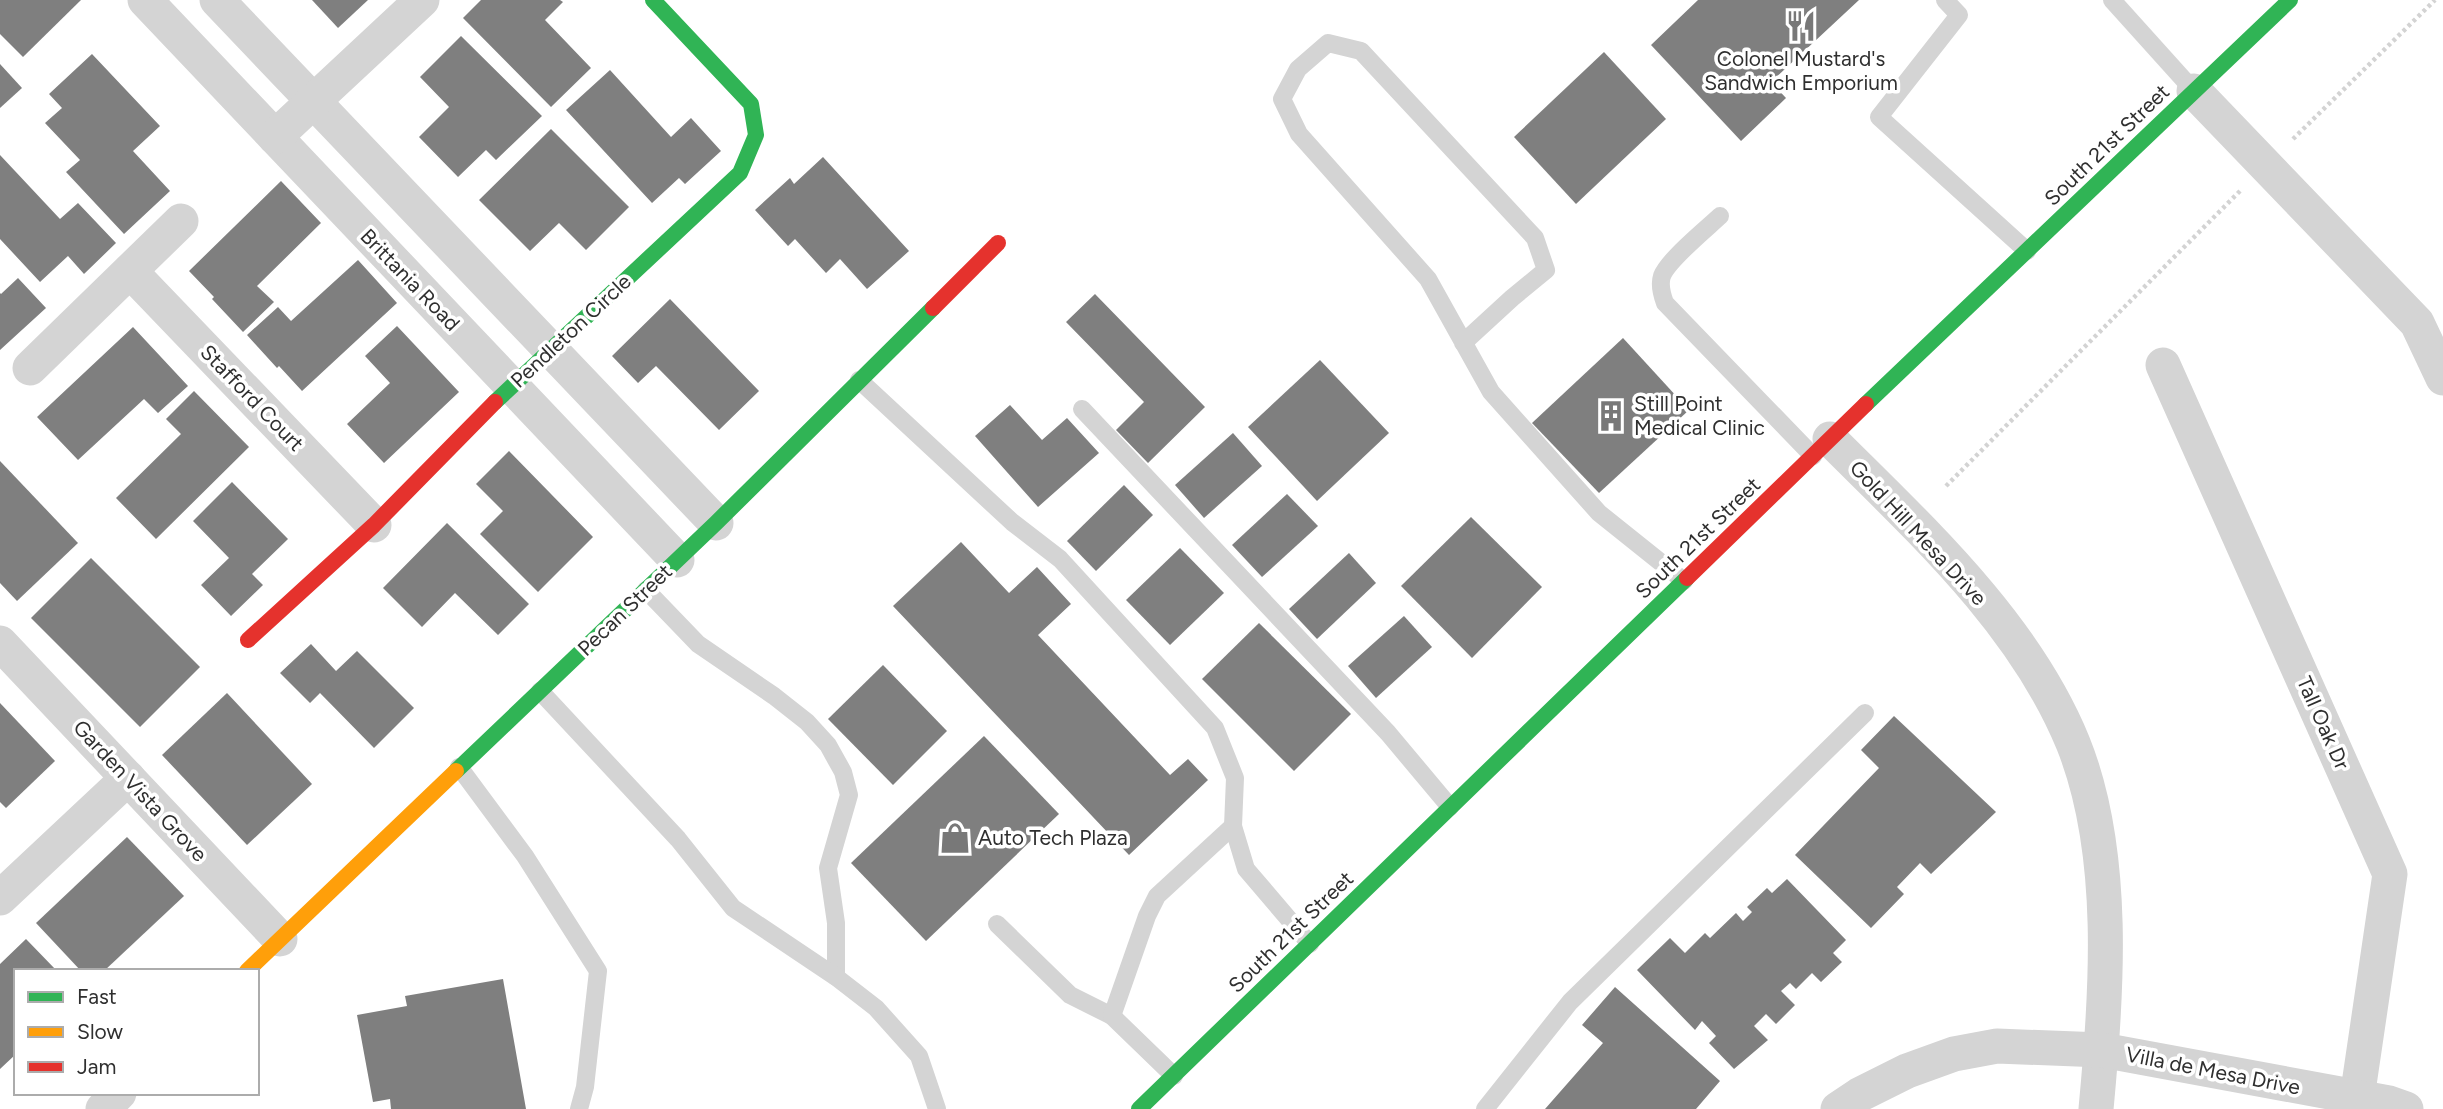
<svg xmlns="http://www.w3.org/2000/svg" width="2443" height="1109" viewBox="0 0 2443 1109" font-family="Figtree,sans-serif">
	<style>
		.building { fill: #7f7f7f }
		.lines { fill: none; stroke-linecap: round; stroke-linejoin: round }
		.path { stroke: #d3d3d3; stroke-width: 4.5; stroke-dasharray: 3.5 3.5; stroke-linecap: butt }
		.lane { stroke: #d4d4d4; stroke-width: 18 }
		.street { stroke: #d4d4d4; stroke-width: 35 }
		.fast { stroke: #30b455; stroke-width: 16 }
		.slow { stroke: #ff9f0a; stroke-width: 16 }
		.jam { stroke: #e5322d; stroke-width: 16 }
		.labels { text-anchor: middle; stroke-width: 7; stroke-linejoin: round; paint-order: stroke }
		.poi-label { font-size: 21px; fill: #2f2f2f; stroke: #fff; text-anchor: start }
		.street-label { font-size: 21px; fill: #2f2f2f; stroke: #fff }
	</style>
	<rect width="100%" height="100%" fill="#fff"/>
	<g class="building">
		<path d="M0,0H81L23,57L0,34Z"/>
		<path d="M312,0H368L338,28Z"/>
		<path d="M481,0H560L563,2L545,20L591,68L551,107L463,18Z"/>
		<path d="M1698,0H1859L1771,82L1786,98L1741,141L1651,45Z"/>
		<path d="M461,36L542,116L496,160L486,150L458,177L419,137L449,107L420,77Z"/>
		<path d="M1604,52L1666,119L1576,204L1514,137Z"/>
		<path d="M92,54L160,126L133,151L170,191L124,234L66,172L80,160L45,123L62,108L49,94Z"/>
		<path d="M0,64L22,88L0,108Z"/>
		<path d="M610,70L671,137L691,118L721,151L685,184L679,178L652,203L566,110Z"/>
		<path d="M551,129L629,207L586,250L559,223L530,251L479,200Z"/>
		<path d="M0,155L60,219L78,203L116,243L84,274L68,256L40,282L0,239Z"/>
		<path d="M823,157L909,251L867,289L840,259L826,273L795,239L788,246L755,210L790,178L794,184Z"/>
		<path d="M281,181L321,223L257,286L274,302L243,332L212,299L214,297L189,271Z"/>
		<path d="M358,260L397,303L302,391L279,366L277,368L247,335L278,307L291,321Z"/>
		<path d="M18,278L46,308L0,350V293L1,294Z"/>
		<path d="M1095,294L1205,407L1148,463L1116,430L1144,402L1066,322Z"/>
		<path d="M670,299L759,391L719,430L656,366L638,383L612,356Z"/>
		<path d="M397,326L459,392L384,463L347,424L390,383L365,356Z"/>
		<path d="M133,327L188,386L158,413L144,399L78,460L37,417Z"/>
		<path d="M1623,338L1689,410L1599,493L1532,423Z"/>
		<path d="M1320,360L1389,433L1317,501L1248,427Z"/>
		<path d="M194,391L249,447L156,539L116,498L181,434L166,419Z"/>
		<path d="M1010,405L1042,440L1067,418L1099,453L1038,507L975,436Z"/>
		<path d="M1233,433L1262,466L1204,518L1175,485Z"/>
		<path d="M509,451L593,537L538,592L480,534L503,511L476,484Z"/>
		<path d="M0,461L78,543L17,601L0,583Z"/>
		<path d="M232,482L288,539L252,574L263,585L231,616L201,585L229,558L193,521Z"/>
		<path d="M1124,485L1153,515L1096,571L1067,541Z"/>
		<path d="M1287,494L1318,526L1262,577L1232,545Z"/>
		<path d="M1471,517L1542,587L1472,658L1401,586Z"/>
		<path d="M447,523L529,604L498,635L455,593L422,627L383,588Z"/>
		<path d="M961,542L1009,593L1037,567L1071,604L1038,635L1170,775L1188,759L1208,780L1129,855L893,606Z"/>
		<path d="M1180,548L1224,593L1170,645L1126,600Z"/>
		<path d="M1349,553L1376,583L1317,639L1289,609Z"/>
		<path d="M91,558L200,667L140,727L31,618Z"/>
		<path d="M1404,616L1432,647L1376,698L1348,666Z"/>
		<path d="M1259,623L1351,714L1294,771L1202,679Z"/>
		<path d="M311,644L336,671L357,651L414,708L374,748L320,693L310,703L280,673Z"/>
		<path d="M883,665L947,731L893,785L828,719Z"/>
		<path d="M227,693L312,784L247,845L162,755Z"/>
		<path d="M0,703L55,761L6,808L0,802Z"/>
		<path d="M1894,716L1996,812L1931,874L1920,863L1897,887L1904,894L1871,928L1795,855L1879,768L1861,750Z"/>
		<path d="M984,736L1059,814L926,941L851,863Z"/>
		<path d="M127,837L184,896L104,971H81L36,923Z"/>
		<path d="M1787,879L1846,940L1833,953L1842,962L1821,982L1812,973L1796,989L1790,983L1781,991L1795,1005L1776,1024L1766,1014L1754,1026L1768,1040L1734,1069L1709,1043L1716,1036L1702,1021L1695,1030L1637,970L1670,938L1685,953L1705,933L1710,938L1736,913L1743,921L1752,912L1747,907L1767,888L1772,893Z"/>
		<path d="M26,939L57,971H16V1054L0,1069V964Z"/>
		<path d="M503,979L526,1109H391L390,1099L373,1102L357,1015L407,1006L405,996Z"/>
		<path d="M1615,987L1720,1081L1696,1109H1545L1603,1043L1582,1025Z"/>
	</g>
	<g class="lines">
		<g class="path">
			<path d="M2293,139L2435,0"/>
			<path d="M1946,486L2240,191"/>
		</g>
		<g class="lane">
			<path d="M1945,0L1959,15L1879,117L2027,251"/>
			<path d="M2112,0L2194,91"/>
			<path d="M1720,216C1706,229 1668,260 1662,276C1659,285 1662,295 1665,303L1813,456"/>
			<path d="M1463,343L1512,298L1546,270L1535,238L1361,51L1328,43L1298,69L1282,99L1299,134L1428,279L1491,392L1599,513L1684,581"/>
			<path d="M859,380L1012,522L1060,559L1215,728L1235,778L1233,826L1246,869L1310,944"/>
			<path d="M1082,409L1388,733L1450,807"/>
			<path d="M646,590L698,644L774,696L807,722L828,745L843,772L849,795L828,868L836,923V977"/>
			<path d="M540,691L678,839L733,908L836,977L876,1008L919,1056L937,1109"/>
			<path d="M459,767L525,856L598,971L585,1087L579,1109"/>
			<path d="M997,924L1070,995L1112,1016L1174,1076"/>
			<path d="M1112,1016L1147,916L1157,896L1233,826"/>
			<path d="M1485,1109L1570,1002L1865,713"/>
		</g>
		<g class="street">
			<path d="M145,0L677,560"/>
			<path d="M217,0L716,523"/>
			<path d="M2194,91L2417,323L2443,378"/>
			<path d="M275,137L422,0"/>
			<path d="M130,271L374,525"/>
			<path d="M2163,365L2390,874L2357,1098"/>
			<path d="M30,368L181,221"/>
			<path d="M1830,439C1920,529 2024,623 2073,743C2117,852 2107,994 2096,1109"/>
			<path d="M0,643L280,939"/>
			<path d="M0,898L128,778"/>
			<path d="M103,1109L119,1093"/>
			<path d="M1838,1109L1859,1095L1907,1071L1954,1054L1997,1046L2102,1050L2389,1103L2406,1109"/>
		</g>
		<g class="fast">
			<path d="M495,402L740,173L756,135L751,104L653,0"/>
			<path d="M1866,404L2290,0"/>
			<path d="M456,771L716,523L933,308"/>
			<path d="M1139,1109L1687,578"/>
		</g>
		<path class="slow" d="M247,971L456,771"/>
		<g class="jam">
			<path d="M933,308L998,243"/>
			<path d="M1687,578L1866,404"/>
			<path d="M248,640L374,525L495,402"/>
		</g>
	</g>
	<defs>
		<symbol id="restaurant-bare" viewBox="-9 -9 18 18"><path d="M-5-6h1v4h1v-4h1v4h1v-4h1v5L-1.5 .5V6h-2V.5L-5-1ZM5-6V6H3V1.5H1.5Q1.5-4 5-6Z" fill="#787878" stroke="#fff" stroke-width="2.5" paint-order="stroke"/></symbol>
		<symbol id="building-bare" viewBox="-9 -9 18 18"><path d="M-4-6H4V6H1V3H-1V6H-4ZM-2.5-4.3h1.7v1.8h-1.7ZM.8-4.3h1.7v1.8H.8ZM-2.5-1h1.7V.8h-1.7ZM.8-1h1.7V.8H.8Z" fill="#787878" stroke="#fff" stroke-width="2.5" paint-order="stroke"/></symbol>
		<symbol id="shop-bare" viewBox="-9 -9 18 18"><path d="M-5-2.5h2.3a2.7 3.5 0 0 1 5.4 0H5L5.5 6h-11ZM-1.5-2.5h3a1.5 2.3 0 0 0-3 0Z" fill="#787878" stroke="#fff" stroke-width="2.5" paint-order="stroke"/></symbol>
	</defs>
	<g fill-rule="evenodd">
		<use href="#restaurant-bare" x="1779" y="4" width="44" height="44"/>
		<use href="#building-bare" x="1589" y="394" width="44" height="44"/>
		<use href="#shop-bare" x="933" y="816" width="44" height="44"/>
	</g>
	<g class="labels">
		<g class="poi-label">
			<text x="1801" y="66" text-anchor="middle">Colonel Mustard's<tspan x="1801" dy="24">Sandwich Emporium</tspan></text>
			<text x="1634" y="411">Still Point<tspan x="1634" dy="24">Medical Clinic</tspan></text>
			<text x="978" y="845">Auto Tech Plaza</text>
		</g>
		<g class="street-label">
			<text transform="translate(2107 145) rotate(-44)" y="7">South 21st Street</text>
			<text transform="translate(410 280) rotate(46)" y="7">Brittania Road</text>
			<text transform="translate(571 331) rotate(-43)" y="7">Pendleton Circle</text>
			<text transform="translate(252 398) rotate(46)" y="7">Stafford Court</text>
			<text transform="translate(1918 533) rotate(47)" y="7">Gold Hill Mesa Drive</text>
			<text transform="translate(1698 538) rotate(-44)" y="7">South 21st Street</text>
			<text transform="translate(625 610) rotate(-44)" y="7">Pecan Street</text>
			<text transform="translate(2323 723) rotate(66)" y="7">Tall Oak Dr</text>
			<text transform="translate(140 791) rotate(47)" y="7">Garden Vista Grove</text>
			<text transform="translate(1291 932) rotate(-44)" y="7">South 21st Street</text>
			<text transform="translate(2213 1071) rotate(11)" y="7">Villa de Mesa Drive</text>
		</g>
	</g>
	<rect x="14" y="969" width="245" height="126" fill="#ffffff" stroke="#acacac" stroke-width="2"/>
	<rect x="28" y="992" width="35" height="10" fill="#30b455" stroke="#acacac" stroke-width="2"/>
	<text x="77" y="1004" font-size="21" fill="#2f2f2f">Fast</text>
	<rect x="28" y="1027" width="35" height="10" fill="#ff9f0a" stroke="#acacac" stroke-width="2"/>
	<text x="77" y="1039" font-size="21" fill="#2f2f2f">Slow</text>
	<rect x="28" y="1062" width="35" height="10" fill="#e5322d" stroke="#acacac" stroke-width="2"/>
	<text x="77" y="1074" font-size="21" fill="#2f2f2f">Jam</text>
</svg>
